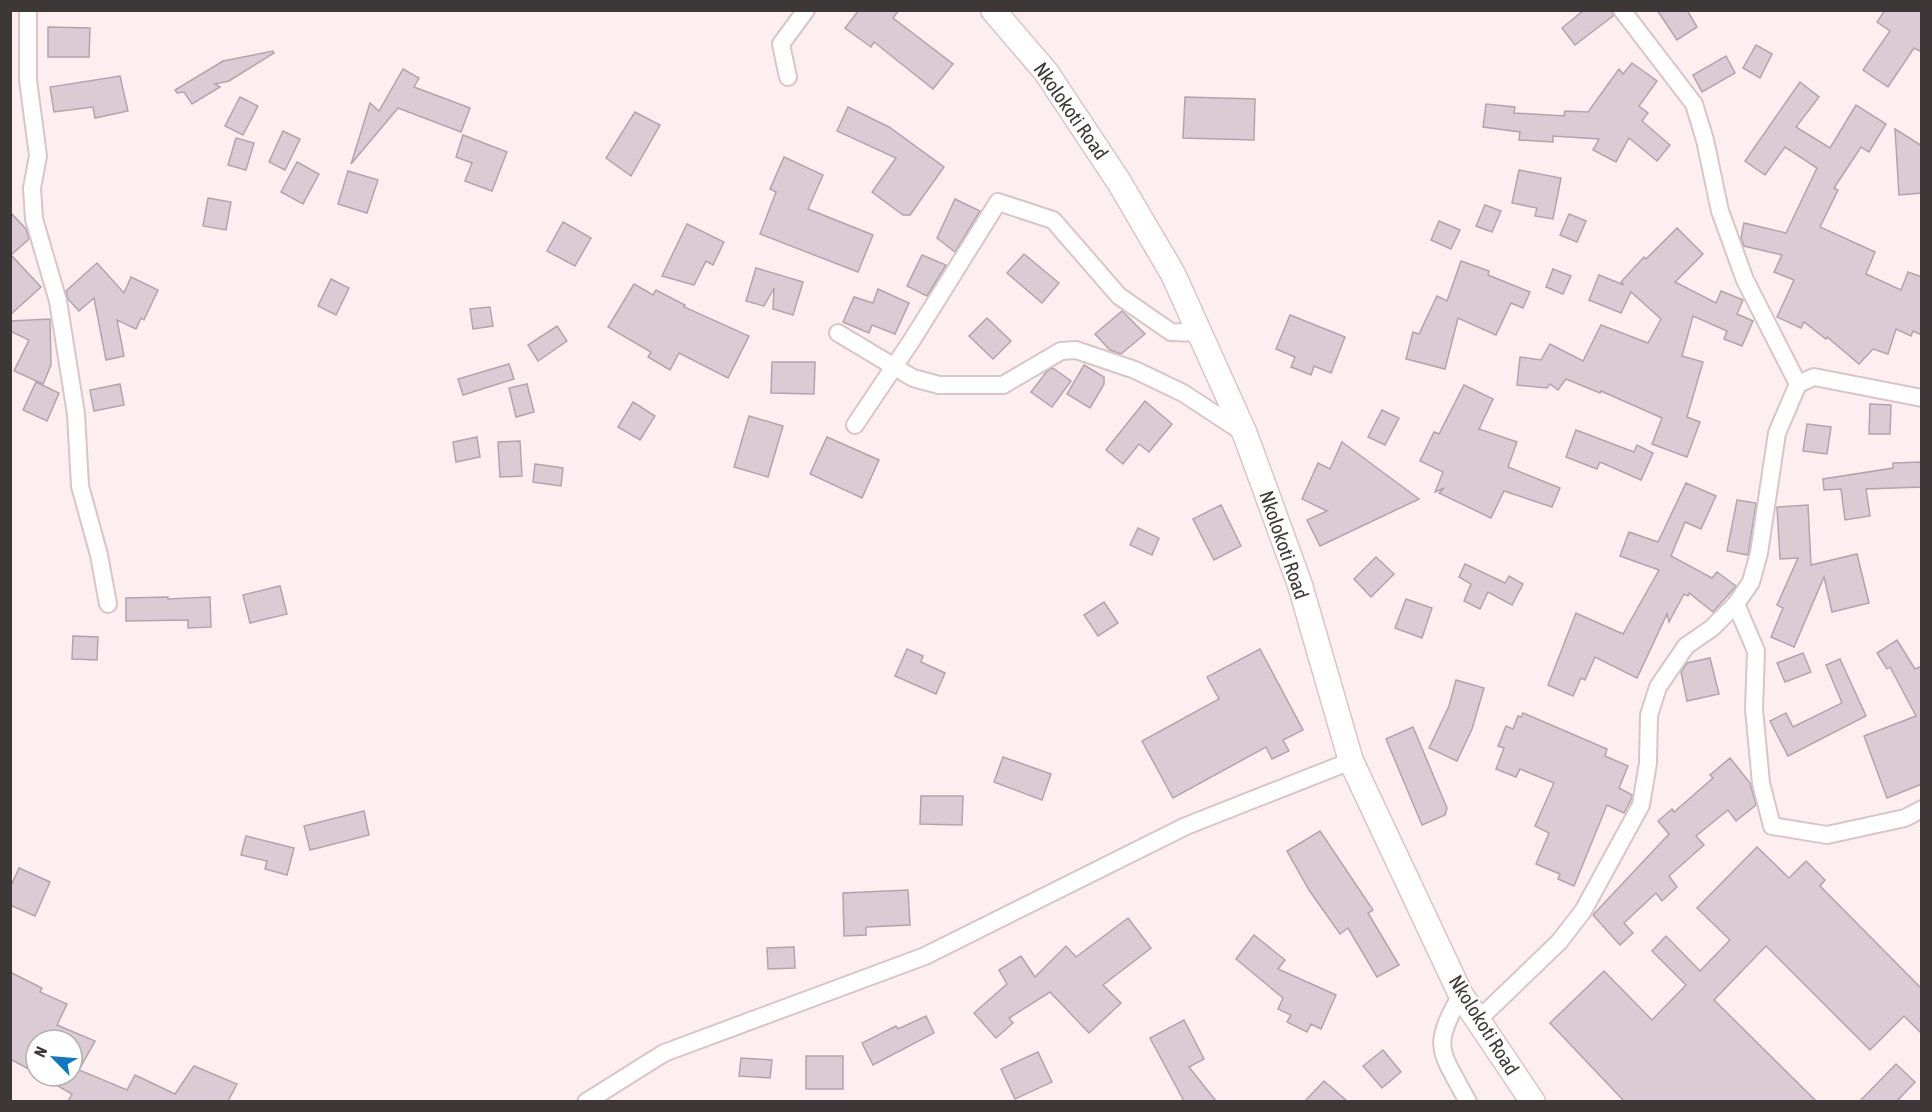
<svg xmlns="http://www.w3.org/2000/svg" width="1932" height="1112" viewBox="0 0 1932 1112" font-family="'Asap Condensed',sans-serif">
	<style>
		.building { fill: #dbcbd4; stroke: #b3a4ac; stroke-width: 1.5 }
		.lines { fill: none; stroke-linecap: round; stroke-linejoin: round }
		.street-casing { stroke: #d8c5c7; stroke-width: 20 }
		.secondary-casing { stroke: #d8c5c7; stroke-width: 27 }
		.street { stroke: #fff; stroke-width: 16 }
		.secondary { stroke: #fff; stroke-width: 24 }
		.labels { text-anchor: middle; stroke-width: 4.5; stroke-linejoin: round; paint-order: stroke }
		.street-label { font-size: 20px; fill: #3e3737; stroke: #fff }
	</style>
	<rect width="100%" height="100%" fill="#fdeef0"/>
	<g class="building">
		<path d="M859,10H899L893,18L953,64L933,89L874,42L871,47L845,28Z"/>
		<path d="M1584,10H1612L1613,16L1575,45L1562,28Z"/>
		<path d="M1657,10H1687L1697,27L1677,40Z"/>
		<path d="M1885,10H1922V52L1914,48L1888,87L1863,70L1890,31L1877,22Z"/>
		<path d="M48,27L90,28L89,57H48Z"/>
		<path d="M1756,45L1772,54L1760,78L1743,68Z"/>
		<path d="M273,51L274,53L229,81L215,84L220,87L192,104L184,92L177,93L175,90L223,61Z"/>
		<path d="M1726,56L1735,73L1702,92L1693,75Z"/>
		<path d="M1632,63L1657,81L1639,106L1648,113L1642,121L1670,145L1657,161L1629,138L1616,162L1593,150L1599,139L1553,136V142L1519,140L1520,132L1483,127L1486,104L1515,107L1514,113L1564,116L1565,111L1588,112L1619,69L1623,74Z"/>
		<path d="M403,69L419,78L414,87L470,108L461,132L398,108L351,164L370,103L379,111Z"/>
		<path d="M120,76L128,111L95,118L93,107L54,112L50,87Z"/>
		<path d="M1800,82L1819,97L1796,127L1830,148L1856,105L1886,124L1869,152L1861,147L1834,188L1838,190L1820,227L1875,252L1866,274L1901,290L1908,272L1922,277V335L1913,331L1911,336L1896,329L1888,354L1873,349L1859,364L1827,337L1826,339L1804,322L1801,328L1777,317L1794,280L1774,272L1782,255L1744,246L1741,238L1744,223L1786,233L1817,168L1785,147L1765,175L1745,161Z"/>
		<path d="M240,97L258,106L243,135L225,126Z"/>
		<path d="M1185,97L1255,99L1254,140L1183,138Z"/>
		<path d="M848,107L889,127L944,167L910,215H903L872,192L896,158L837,131Z"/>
		<path d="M635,112L660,125L631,176L606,158Z"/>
		<path d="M1895,129L1922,146V193L1899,195Z"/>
		<path d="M283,131L300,139L285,170L269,162Z"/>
		<path d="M463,135L507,152L492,191L465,181L472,163L456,157Z"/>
		<path d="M236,138L254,143L246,170L228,165Z"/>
		<path d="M784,157L823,175L808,209L873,235L858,272L760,234L776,192L770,189Z"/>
		<path d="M297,162L319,174L303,204L281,192Z"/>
		<path d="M1519,170L1561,178L1553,219L1535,216L1537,208L1512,203Z"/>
		<path d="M348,171L378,180L367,213L338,204Z"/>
		<path d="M208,198L231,202L226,230L203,226Z"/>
		<path d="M955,199L980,211L955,252L937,238Z"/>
		<path d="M1485,205L1501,211L1492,232L1476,226Z"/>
		<path d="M10,212L26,229L29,239L11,255L41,287L10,315Z"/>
		<path d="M1569,214L1586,221L1577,242L1560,235Z"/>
		<path d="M1439,221L1460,230L1451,249L1431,240Z"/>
		<path d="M563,222L591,238L575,266L547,251Z"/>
		<path d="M687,224L724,242L713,265L706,261L694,285L662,276Z"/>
		<path d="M1677,228L1703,254L1675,282L1716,303L1721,291L1743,300L1737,314L1753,321L1742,346L1724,339L1727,331L1693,316L1682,356L1703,362L1687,417L1700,422L1687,457L1652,444L1662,418L1601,391L1600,393L1566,379L1558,390L1550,384L1547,388L1517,385L1520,357L1541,360L1550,344L1583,361L1601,325L1648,343L1661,319L1631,292L1621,313L1589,300L1599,275L1624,285L1621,282L1644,257L1646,259Z"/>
		<path d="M1024,254L1059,283L1042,303L1007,273Z"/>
		<path d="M922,255L946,265L927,296L907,286Z"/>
		<path d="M1461,261L1489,271L1488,275L1530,292L1523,308L1511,303L1496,335L1458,318L1445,369L1406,359L1413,332L1419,334L1437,296L1447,301Z"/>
		<path d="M97,263L124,293L131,277L158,290L144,320L141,318L136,329L117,320L124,356L106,360L94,298L79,311L68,299L66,291Z"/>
		<path d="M756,268L803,282L793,315L773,309L774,288L764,306L746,301Z"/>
		<path d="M1553,269L1571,276L1563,294L1546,287Z"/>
		<path d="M331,279L349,288L336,315L318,306Z"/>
		<path d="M634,284L653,295L656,290L685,305L684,307L749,336L728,378L679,353L670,370L648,357L651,352L608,327Z"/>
		<path d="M878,289L909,303L895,334L872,325L869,333L843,322L854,297L873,303Z"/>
		<path d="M490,307L493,326L473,329L470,309Z"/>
		<path d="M1122,311L1145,334L1121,354L1110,350L1095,334Z"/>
		<path d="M1290,315L1345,337L1331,373L1314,366L1311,375L1291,367L1295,357L1276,349Z"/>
		<path d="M987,318L1011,341L993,359L969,336Z"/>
		<path d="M50,319L51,365L43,384L14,371L29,340L10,331V321Z"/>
		<path d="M557,326L567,341L538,361L528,345Z"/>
		<path d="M772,362H815L814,394L771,393Z"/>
		<path d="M509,364L514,379L463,395L458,379Z"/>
		<path d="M1084,365L1104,377V384L1090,408L1067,394Z"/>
		<path d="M1053,368L1071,381L1052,407L1031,392L1047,371Z"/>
		<path d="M36,382L59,393L47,421L23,410Z"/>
		<path d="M120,384L124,405L94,411L90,390Z"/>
		<path d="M527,384L534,412L516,417L509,388Z"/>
		<path d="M1464,385L1493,399L1479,429L1517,442L1508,467L1560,488L1552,507L1504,491L1491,518L1439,493L1444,488L1435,492L1443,472L1420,461L1434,432L1439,434Z"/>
		<path d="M1145,401L1172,424L1149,452L1139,444L1123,464L1106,450Z"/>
		<path d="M633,402L655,416L640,440L618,427Z"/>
		<path d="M1870,404L1891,405L1890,434H1869Z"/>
		<path d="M1382,410L1399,418L1385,445L1368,437Z"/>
		<path d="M749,416L783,426L768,477L734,467Z"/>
		<path d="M1807,424L1831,427L1827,454L1803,451Z"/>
		<path d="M1576,430L1634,452L1637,445L1653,453L1641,480L1600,462L1597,469L1566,457Z"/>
		<path d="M477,437L480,457L456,462L453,442Z"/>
		<path d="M827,437L879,460L862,498L810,474Z"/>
		<path d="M520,441L522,476L500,477L498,442Z"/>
		<path d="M1342,442L1419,499L1320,546L1307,520L1327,511L1302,499L1318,463L1330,469Z"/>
		<path d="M1922,462V487L1866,489L1870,516L1845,520L1841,489L1824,490L1823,479L1893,468V463Z"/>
		<path d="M535,464L563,468L561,486L533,482Z"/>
		<path d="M1686,483L1716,496L1701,529L1685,522L1671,556L1712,578L1717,572L1736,586L1713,612L1689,593L1688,596L1684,594L1669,622L1667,614L1637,678L1595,657L1585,680L1581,678L1573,696L1548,685L1576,613L1623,634L1659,570L1620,556L1629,532L1658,542Z"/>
		<path d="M1737,500L1756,503L1748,555L1727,551Z"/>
		<path d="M1221,505L1241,546L1214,560L1193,519Z"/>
		<path d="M1808,505L1811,565L1857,554L1869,603L1832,612L1824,577L1794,647L1771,637L1783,608L1777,605L1798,558L1780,559L1777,507Z"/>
		<path d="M1138,528L1159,538L1152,555L1130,545Z"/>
		<path d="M1376,557L1394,574L1371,597L1354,579Z"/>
		<path d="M1465,564L1505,583L1509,576L1523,584L1512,605L1488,592L1480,609L1464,601L1471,584L1459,577Z"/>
		<path d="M280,586L287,614L250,623L243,595Z"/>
		<path d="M168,597V599L210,597L211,627L188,628V620L126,621V598Z"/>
		<path d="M1406,599L1432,608L1422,638L1395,628Z"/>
		<path d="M1104,602L1118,623L1098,636L1084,615Z"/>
		<path d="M73,636L98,637L97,660L72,659Z"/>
		<path d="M1897,640L1915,669L1922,666V784L1887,798L1864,736L1916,716L1890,667L1887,669L1877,653Z"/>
		<path d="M907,649L923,656L921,662L945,673L936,694L895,676Z"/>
		<path d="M1260,649L1303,730L1283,740L1289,751L1272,759L1266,747L1173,798L1142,741L1219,699L1207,677Z"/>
		<path d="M1803,653L1811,672L1785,682L1777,663Z"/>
		<path d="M1710,658L1719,694L1687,701L1681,672L1687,663Z"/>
		<path d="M1840,659L1866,716L1788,756L1770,721L1786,713L1793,727L1842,703L1826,665Z"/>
		<path d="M1456,680L1484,688L1472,729L1457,761L1429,748L1449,706Z"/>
		<path d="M1523,713L1607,749L1605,756L1628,766L1619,788L1632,795V798L1624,813L1607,805L1574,886L1558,879L1560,874L1536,864L1549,833L1535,826L1554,783L1520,769L1516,777L1496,769L1504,748L1498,746L1506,726L1513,729L1518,716L1521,717Z"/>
		<path d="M1413,727L1447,808L1445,815L1422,825L1386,739Z"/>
		<path d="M1003,757L1051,774L1042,800L994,782Z"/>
		<path d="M1730,758L1750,783L1756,805L1736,821L1728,810L1696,836L1704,845L1669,876L1677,887L1662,901L1656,893L1624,923L1633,933L1620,945L1593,915L1669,834L1658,821L1672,809L1674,812L1713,778L1710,775Z"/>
		<path d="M921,796H963L962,825L920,824Z"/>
		<path d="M364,811L369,835L310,850L304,826Z"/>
		<path d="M1320,831L1373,910L1368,913L1399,965L1377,977L1348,928L1340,934L1309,890L1287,851Z"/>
		<path d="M246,836L294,848L287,875L265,869L267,861L241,855Z"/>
		<path d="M1757,847L1789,878L1806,861L1825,880L1820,886L1922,989V1034L1904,1016L1870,1050L1766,946L1714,1000L1816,1101H1624L1550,1023L1604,971L1652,1020L1686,985L1652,951L1666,936L1700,971L1730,940L1697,908Z"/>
		<path d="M19,868L50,882L35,916L10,905V888Z"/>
		<path d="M908,890L910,925L866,927V935L844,936L843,893Z"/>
		<path d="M1128,918L1151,948L1103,985L1121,1003L1089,1033L1050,992L1009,1018L1013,1023L996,1038L974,1013L1007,984L999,970L1021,956L1035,977L1066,946L1076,957Z"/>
		<path d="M1254,935L1285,960L1278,969L1336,995L1321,1029L1311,1024L1307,1032L1287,1022L1291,1015L1278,1009L1283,998L1236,959Z"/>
		<path d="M794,947L795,968L768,969L767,948Z"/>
		<path d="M10,972L42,988L40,992L67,1004L57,1025L95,1041L79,1070L127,1090L135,1075L175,1094L194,1066L237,1084L228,1101H68L72,1094L41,1076H72V1040H36V1073L10,1059Z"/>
		<path d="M926,1016L934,1033L873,1065L862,1043L896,1026L898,1029Z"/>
		<path d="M1184,1020L1204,1059L1189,1067L1216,1101H1184L1150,1038Z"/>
		<path d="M1383,1050L1401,1072L1382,1088L1363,1066Z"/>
		<path d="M1038,1052L1052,1082L1015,1099L1001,1069Z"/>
		<rect x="806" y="1056" width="37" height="33"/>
		<path d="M741,1058L772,1060L770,1078L739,1076Z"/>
		<path d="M1896,1064L1915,1082L1897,1101H1860Z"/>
		<path d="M1324,1081L1347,1101H1305Z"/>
	</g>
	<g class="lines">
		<defs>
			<g id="street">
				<path d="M28,10V80L38,156L32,188L34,219L58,301L76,414L80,486L99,555L108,604"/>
				<path d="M1622,10L1694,104L1705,140L1720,211L1745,280L1798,384"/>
				<path d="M788,77L781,44L806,10"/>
				<path d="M838,333L913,378L939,385H1003L1061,351L1076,350L1135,370L1183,393L1244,433"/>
				<path d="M855,425L912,340L998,202L1053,220L1119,296L1171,332L1200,333"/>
				<path d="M1736,604L1756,651L1754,709L1761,783L1772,826L1827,835L1905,818L1922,809"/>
				<path d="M1461,995C1430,1049 1441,1050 1468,1102"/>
				<path d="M1478,1020L1559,942L1583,911L1641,805L1648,763L1649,715L1658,687L1686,646L1712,628L1736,604L1751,582L1759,553L1777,433L1798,384L1814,377L1922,398"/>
				<path d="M586,1102L664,1053L925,956L1186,826L1351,761"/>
			</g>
			<path id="secondary" d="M993,10L1046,72L1119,182L1173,274L1245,434L1300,585L1351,761L1461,995L1533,1102"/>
		</defs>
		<use href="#street" class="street-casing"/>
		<use href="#secondary" class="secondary-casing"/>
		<use href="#street" class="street"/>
		<use href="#secondary" class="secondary"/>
	</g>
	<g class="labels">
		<g class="street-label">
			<text transform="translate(1071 111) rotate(55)" y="7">Nkolokoti Road</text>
			<text transform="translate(1284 545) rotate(71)" y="7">Nkolokoti Road</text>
			<text transform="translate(1484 1025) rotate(58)" y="7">Nkolokoti Road</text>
		</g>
	</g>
	<rect width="1932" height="1112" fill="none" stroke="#3e3737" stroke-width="24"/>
	<g transform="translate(54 1058) rotate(295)"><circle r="28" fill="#ffffff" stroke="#b2afaf" stroke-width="1.5"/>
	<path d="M0-4.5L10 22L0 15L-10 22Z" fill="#1078c3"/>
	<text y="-9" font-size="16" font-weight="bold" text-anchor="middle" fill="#3e3737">N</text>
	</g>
</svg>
